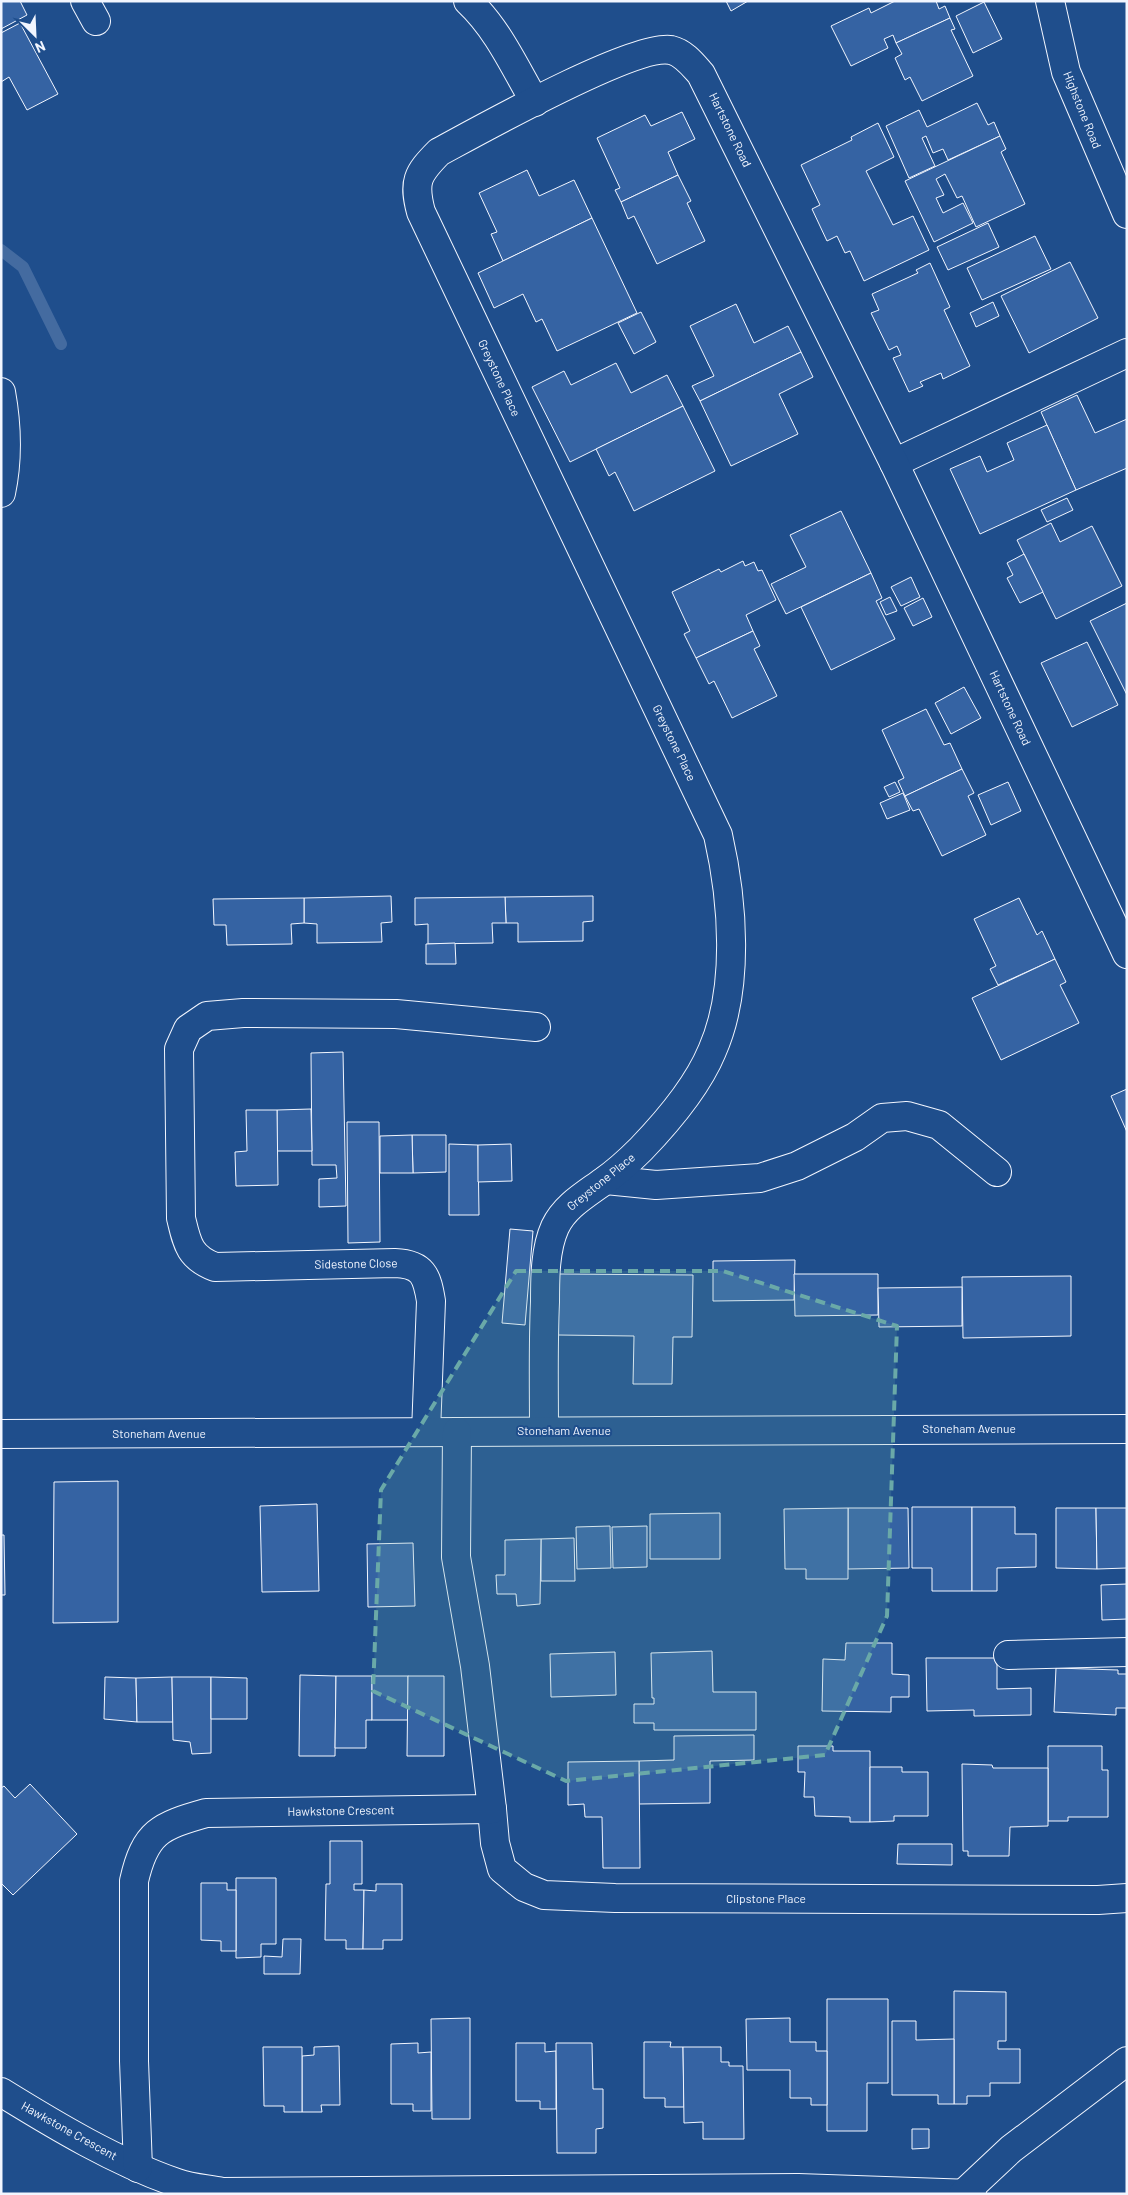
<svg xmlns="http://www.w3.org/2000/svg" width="1128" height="2195" viewBox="0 0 1128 2195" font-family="Barlow,sans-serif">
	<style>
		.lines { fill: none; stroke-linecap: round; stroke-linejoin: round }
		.stream { stroke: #446ba0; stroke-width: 12 }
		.building { fill: #3563a3; stroke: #f2f6ff }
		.street-casing { stroke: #f2f6ff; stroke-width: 30 }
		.street { stroke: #1f4e8c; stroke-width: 28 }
		.marked { fill: #6aa9a8; fill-opacity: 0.2; stroke: #6aa9a8; stroke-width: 4; stroke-dasharray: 10 6; stroke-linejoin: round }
		.labels { text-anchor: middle; stroke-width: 4; stroke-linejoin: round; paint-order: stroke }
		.street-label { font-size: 12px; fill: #f2f6ff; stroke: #1f4e8c }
	</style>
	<rect width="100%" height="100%" fill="#1f4e8c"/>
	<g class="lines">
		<path class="stream" d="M1,250L23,267L61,344"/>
	</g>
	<g class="building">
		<path d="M1,1H20L27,15L1,29Z"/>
		<path d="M726,1H748L731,11Z"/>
		<path d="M895,1H936L939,9L945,6L950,18L896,43L893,35L884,39L888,48L851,66L831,26L869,8L871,13Z"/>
		<path d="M984,2L1002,39L973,53L956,16Z"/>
		<path d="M950,18L955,29L951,30L973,76L922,101L910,77L905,80L895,58L902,54L896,43Z"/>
		<path d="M20,23L58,94L27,110L9,77L1,82V33Z"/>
		<path d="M977,103L988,125L994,122L1000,136L948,160L943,149L933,153L926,136L922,138L935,166L909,178L886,126L919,110L927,127Z"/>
		<path d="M682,112L695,139L668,152L678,175L621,202L615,190L620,188L597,138L645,115L651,126Z"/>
		<path d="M878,123L894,157L866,171L893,225L913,216L929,250L864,281L850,251L845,253L837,236L827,241L812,209L820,205L801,165L852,140L851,137Z"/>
		<path d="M1000,136L1006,149L1001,152L1025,204L976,227L962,196L957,198L945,174L936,179L944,195L936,198L943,213L963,203L973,223L934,242L905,181Z"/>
		<path d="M527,170L539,196L574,180L592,218L503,261L491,234L497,232L479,193Z"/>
		<path d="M678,175L691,201L687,203L705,241L657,264L634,216L628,219L621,202Z"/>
		<path d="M592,218L637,313L557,351L542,319L536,322L523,294L494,308L478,273Z"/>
		<path d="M988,223L999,247L948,270L937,247Z"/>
		<path d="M1035,236L1051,269L982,300L967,268Z"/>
		<path d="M1070,262L1098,318L1029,353L1001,296Z"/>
		<path d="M930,263L950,307L944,310L970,366L943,379L941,373L920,382L923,386L909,392L893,358L901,355L897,346L889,350L871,313L879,310L872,294L918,273L916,270Z"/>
		<path d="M993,302L999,316L976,327L970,313Z"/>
		<path d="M736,304L754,343L788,326L801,352L700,401L692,386L714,376L690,326Z"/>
		<path d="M641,312L656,342L634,354L618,323Z"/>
		<path d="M801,352L813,377L779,394L798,434L731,466L700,401Z"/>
		<path d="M616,363L631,393L667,375L683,406L570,462L532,387L564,371L571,385Z"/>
		<path d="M1077,395L1095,433L1127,419V468L1076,490L1041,412Z"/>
		<path d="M683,406L715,471L634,511L615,472L609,476L596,449Z"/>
		<path d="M1047,425L1076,490L980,534L950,469L980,456L987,472L1014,460L1007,443Z"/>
		<path d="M1067,498L1073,510L1047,522L1041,510Z"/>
		<path d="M841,511L871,573L786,614L771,584L806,567L790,535Z"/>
		<path d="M1051,523L1060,542L1092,526L1122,586L1056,619L1017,540Z"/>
		<path d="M1024,554L1043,592L1020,603L1007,578L1013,575L1007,563Z"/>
		<path d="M743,561L745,566L754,562L758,571L762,570L776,600L746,615L753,631L696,658L684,634L690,631L672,592L719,569L721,572Z"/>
		<path d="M871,573L882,598L876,601L895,639L831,670L801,607Z"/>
		<path d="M911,577L920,597L901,606L891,587Z"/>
		<path d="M890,597L897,611L886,615L880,602Z"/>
		<path d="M923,598L932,617L913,626L904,608Z"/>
		<path d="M1127,603V695L1090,621Z"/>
		<path d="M753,631L760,646L754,649L777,696L732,718L714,681L709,684L696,658Z"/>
		<path d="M1087,642L1118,705L1072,727L1041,663Z"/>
		<path d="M964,687L981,718L951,734L935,703Z"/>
		<path d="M926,709L944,745L950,743L962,769L905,796L898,781L904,778L882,730Z"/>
		<path d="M962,769L974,793L968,796L986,835L942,856L919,809L913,811L905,796Z"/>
		<path d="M895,782L900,792L889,797L884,787Z"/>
		<path d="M1008,782L1021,811L991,825L978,795Z"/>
		<path d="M903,793L910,810L887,819L880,803Z"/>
		<path d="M391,896L392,922L381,923L382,942L317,943V924L304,923V898Z"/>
		<path d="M593,896V921L583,922V941L518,942V923H506L505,897Z"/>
		<path d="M505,897L506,923H492L493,943L428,944V924L415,925V898Z"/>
		<path d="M304,898V923L291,924L292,944L227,945L226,925H214L213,899Z"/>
		<path d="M1019,898L1037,935L1042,931L1055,959L998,985L990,969L996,966L974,919Z"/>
		<path d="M455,943L456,964H426V944Z"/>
		<path d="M1055,959L1066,982L1060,985L1079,1023L1001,1060L972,998Z"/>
		<path d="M343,1052L346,1206L319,1207V1179L337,1178L336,1165H312L311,1053Z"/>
		<path d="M1127,1089V1132L1111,1096Z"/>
		<path d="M311,1109L312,1151H277V1110Z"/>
		<path d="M246,1110H277L278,1185L236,1186L235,1152L247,1151Z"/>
		<path d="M347,1122H379L380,1242L348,1243Z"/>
		<path d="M412,1135H446V1172L413,1173Z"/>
		<path d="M412,1135L413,1173H380V1136Z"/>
		<path d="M449,1144L478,1145L479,1215H449Z"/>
		<path d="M511,1144L512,1181L478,1182V1145Z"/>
		<path d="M510,1229L533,1231L525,1325L502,1323Z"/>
		<path d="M795,1260L794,1300L713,1301V1261Z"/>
		<path d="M559,1274L693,1275L692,1337H673L672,1384H633L634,1336L558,1335Z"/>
		<path d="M794,1274H878V1315L795,1316Z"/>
		<path d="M1071,1276V1336L963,1338L962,1277Z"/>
		<path d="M962,1287V1326L879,1327L878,1288Z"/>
		<path d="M118,1481V1622L53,1623L54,1482Z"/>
		<path d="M317,1504L319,1591L262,1592L260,1506Z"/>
		<path d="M912,1507H972V1591H932V1568H912Z"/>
		<path d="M972,1507H1015V1534H1036V1567L997,1568V1591H972Z"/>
		<path d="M848,1508H908L909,1568L848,1569Z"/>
		<path d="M848,1508V1579H806V1569H785L784,1509Z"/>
		<path d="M1056,1508H1096L1097,1569L1056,1568Z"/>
		<path d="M1096,1508H1127V1568L1097,1569Z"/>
		<path d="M720,1513V1559H650V1514Z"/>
		<path d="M610,1526L611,1568L577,1569L576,1527Z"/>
		<path d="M647,1526V1567L613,1568L612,1527Z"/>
		<path d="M1,1535H4L5,1595H1Z"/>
		<path d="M574,1538L575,1581H541V1539Z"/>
		<path d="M541,1539L540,1604L517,1606L516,1594H497L496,1575H505V1540Z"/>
		<path d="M413,1543L415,1606L368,1607L367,1544Z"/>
		<path d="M1127,1584V1619L1102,1620L1101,1585Z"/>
		<path d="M846,1643H892V1674L909,1675V1697H891V1712L822,1711L823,1659L845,1660Z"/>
		<path d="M712,1651L713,1692H756V1730H654V1723H634V1704H654V1698H652L651,1653Z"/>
		<path d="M615,1652L616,1695L551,1697L550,1654Z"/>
		<path d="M926,1658H997V1689L1031,1688V1715L974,1716V1710L927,1711Z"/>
		<path d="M1056,1668L1118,1670V1674H1127V1708H1116V1715L1054,1712Z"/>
		<path d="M300,1675L336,1676L335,1756H299Z"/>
		<path d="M336,1676H372V1720H366V1748H335Z"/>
		<rect x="372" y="1676" width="36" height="44"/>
		<path d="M408,1676H444V1756H407Z"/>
		<path d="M105,1677L136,1678L137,1722L104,1719Z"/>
		<path d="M172,1677L173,1722H137L136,1678Z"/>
		<path d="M172,1677H211V1753L192,1754L190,1742L173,1740Z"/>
		<path d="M211,1677L247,1678V1719H211Z"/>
		<path d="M754,1735V1760L710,1761V1803L639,1804V1761L674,1760V1736Z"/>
		<path d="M798,1746H833V1751H870V1822H850V1817L815,1816L814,1797H804L805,1772H798Z"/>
		<path d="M1048,1746H1102V1770H1108V1817H1068V1821H1048Z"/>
		<path d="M639,1761L640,1868H603L602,1817H585L584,1804L568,1805V1762Z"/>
		<path d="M962,1764L992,1765L993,1768H1048V1826L1010,1827L1009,1856H968V1851H963Z"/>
		<path d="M870,1767H902V1772H928V1816H894V1821L870,1822Z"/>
		<path d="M30,1784L77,1834L13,1895L1,1883V1788L4,1786L15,1798Z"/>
		<path d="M330,1841H362V1884H354V1890H364L363,1949H346V1940H325L326,1884H330Z"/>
		<path d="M898,1844H952V1865L897,1864Z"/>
		<path d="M236,1878H276V1944H261V1957L236,1958Z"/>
		<path d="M201,1883H227V1890H236V1951H221V1941L201,1940Z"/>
		<path d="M376,1884H402V1940H383V1949H363L364,1890L376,1891Z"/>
		<path d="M283,1939H301L300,1974H264V1956L282,1957Z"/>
		<path d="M954,1991L1006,1992V2041H998V2049H1020V2083H990V2096H967V2104H954Z"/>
		<path d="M827,1999H888V2083H867V2131H827Z"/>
		<path d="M470,2018V2119H432L431,2019Z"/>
		<path d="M790,2018V2042H816V2051H827V2105H811V2098H790V2070H747L746,2019Z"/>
		<path d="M892,2021H916V2040L954,2039V2104H938V2095H892Z"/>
		<path d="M644,2042H671L670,2047H683L684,2107H665V2098H644Z"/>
		<path d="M418,2043V2053L431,2052V2111H413V2104H391V2044Z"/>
		<path d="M516,2043H545V2052L556,2051V2109H540V2101H516Z"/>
		<path d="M556,2043H592L593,2089H603V2128L596,2129V2153H557Z"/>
		<path d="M339,2046L340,2105H321L322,2112H302V2056L314,2055V2047Z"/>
		<path d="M263,2047H302V2112H284V2106H264Z"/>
		<path d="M683,2047H721V2062H729V2066H743L744,2139H703V2122L684,2123Z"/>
		<path d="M912,2129H929V2148L912,2149Z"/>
	</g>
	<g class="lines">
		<defs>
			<g id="street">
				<path d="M85,1L96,21"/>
				<path d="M468,1C498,29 515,68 535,102"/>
				<path d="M1050,1L1066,72L1127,214"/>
				<path d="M1,392C7,425 8,460 1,493"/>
				<path d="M894,463L1127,353"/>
				<path d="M606,1180L656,1185L760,1178L797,1166L855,1137L882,1118L907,1116L939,1125L997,1172"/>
				<path d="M544,1430C544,1388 543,1345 545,1302C545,1278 545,1249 555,1227C565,1206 585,1195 604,1181C617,1172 630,1160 641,1149C668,1121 697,1087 712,1051C740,988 733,901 718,835L421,212C413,182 417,174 439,152C478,131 635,43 671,50C684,53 693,65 701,74L894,463L1127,954"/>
				<path d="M426,1432L431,1301C427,1276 423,1264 395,1263L215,1267C189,1257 187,1243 181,1218L179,1049L188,1029L207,1016L243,1013L396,1014L536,1027"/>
				<path d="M1,1434L1127,1429"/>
				<path d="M1008,1655L1127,1652"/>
				<path d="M492,1809L495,1843L502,1869L524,1887L544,1895L615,1898L1098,1900L1127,1898"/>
				<path d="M1,2092C56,2126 116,2162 177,2183C191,2188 207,2189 222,2192L798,2188L972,2194"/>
				<path d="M138,2168L134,2061V1881C145,1832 160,1826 206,1813L492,1809L475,1666L456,1557L457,1432"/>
				<path d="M963,2194L1011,2149L1127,2061"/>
			</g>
		</defs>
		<use href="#street" class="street-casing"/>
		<use href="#street" class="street"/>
	</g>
	<path class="marked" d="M516,1271H723L897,1326L887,1616L825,1755L566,1781L373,1691L381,1490Z"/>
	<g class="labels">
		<g class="street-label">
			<text transform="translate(1082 110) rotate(68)" y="4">Highstone Road</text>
			<text transform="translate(730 130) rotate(64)" y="4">Hartstone Road</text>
			<text transform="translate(499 378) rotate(65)" y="4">Greystone Place</text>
			<text transform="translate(1010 708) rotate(65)" y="4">Hartstone Road</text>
			<text transform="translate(674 743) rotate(64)" y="4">Greystone Place</text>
			<text transform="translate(601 1182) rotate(-39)" y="4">Greystone Place</text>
			<text transform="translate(356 1264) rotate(-1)" y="4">Sidestone Close</text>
			<text x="969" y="1433">Stoneham Avenue</text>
			<text x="564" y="1435">Stoneham Avenue</text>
			<text x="159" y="1438">Stoneham Avenue</text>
			<text transform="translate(341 1811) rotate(-1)" y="4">Hawkstone Crescent</text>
			<text x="766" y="1903">Clipstone Place</text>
			<text transform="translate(69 2131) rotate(29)" y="4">Hawkstone Crescent</text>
		</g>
	</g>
	<rect width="1128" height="2195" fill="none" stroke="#f2f6ff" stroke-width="5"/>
	<g transform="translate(35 35) rotate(156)" stroke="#1f4e8c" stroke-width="4" paint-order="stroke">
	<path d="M0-4L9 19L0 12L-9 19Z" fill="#f2f6ff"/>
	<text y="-8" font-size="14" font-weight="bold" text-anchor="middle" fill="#f2f6ff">N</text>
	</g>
</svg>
